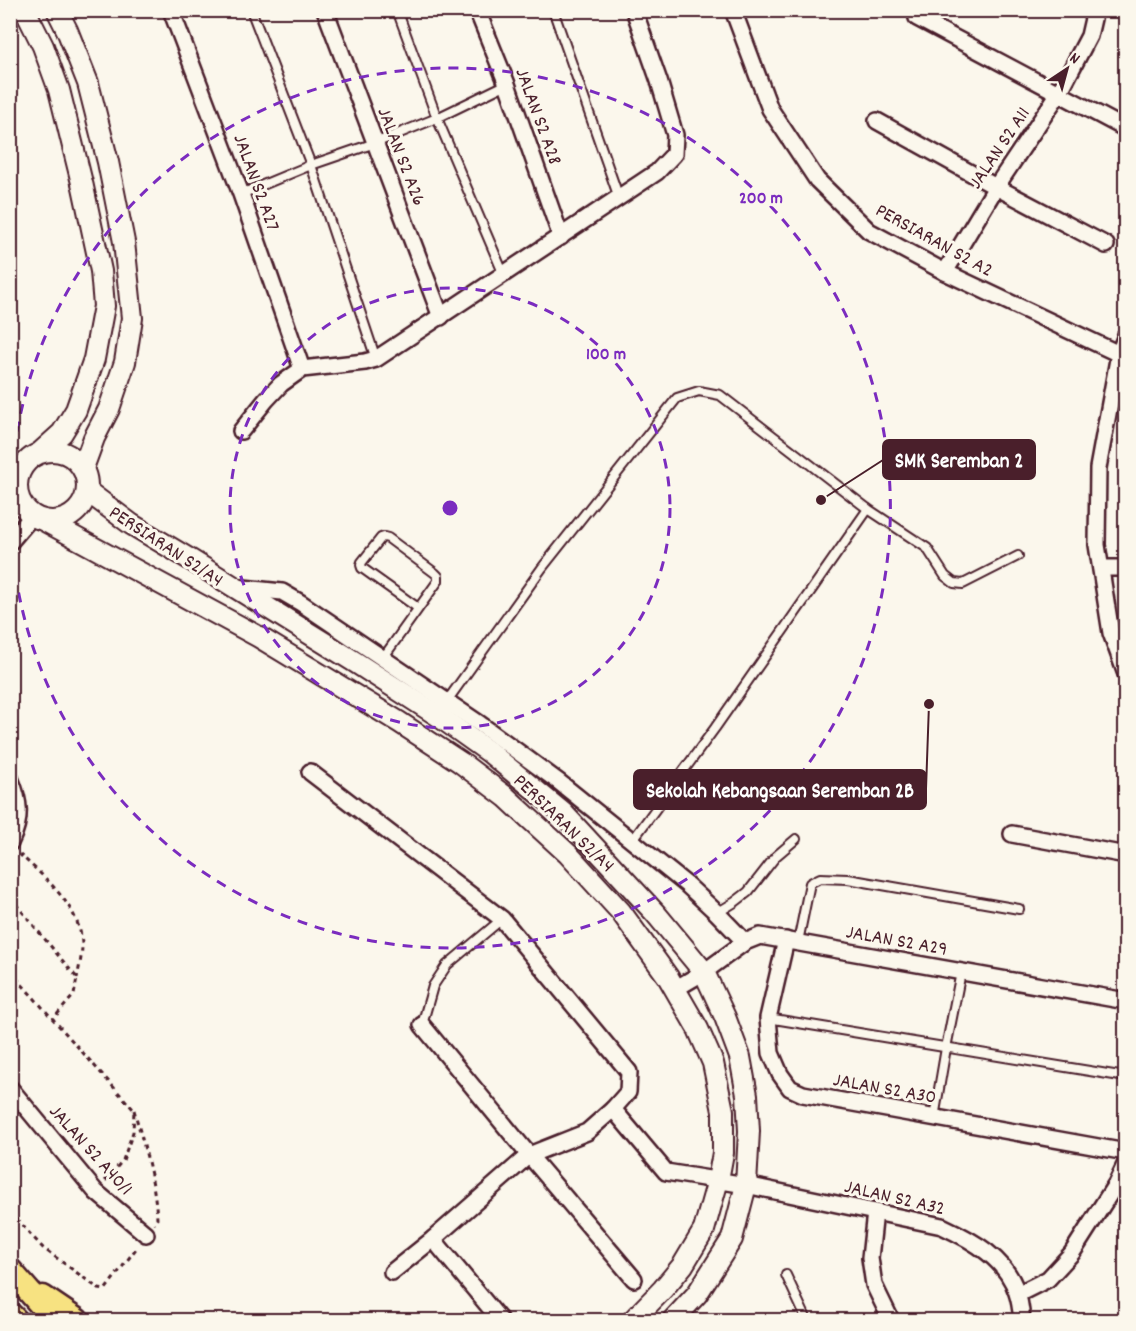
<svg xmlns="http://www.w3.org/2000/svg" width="1136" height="1331" viewBox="0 0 1136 1331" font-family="Dekko,sans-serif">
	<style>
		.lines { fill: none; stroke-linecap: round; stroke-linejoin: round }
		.lane-casing { stroke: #4a1f2b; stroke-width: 12 }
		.street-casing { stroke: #4a1f2b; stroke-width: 20 }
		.secondary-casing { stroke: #4a1f2b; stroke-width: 24 }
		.primary-casing { stroke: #4a1f2b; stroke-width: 27 }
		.path { stroke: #4a1f2b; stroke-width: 3; stroke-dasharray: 4.5 4.5; stroke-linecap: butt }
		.lane { stroke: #fbf7ec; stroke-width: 8 }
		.street { stroke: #fbf7ec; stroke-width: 15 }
		.secondary { stroke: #fbf7ec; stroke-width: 20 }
		.primary { stroke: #f7e281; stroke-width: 22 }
		.ring { fill: none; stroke: #7b2cbf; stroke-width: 3; stroke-dasharray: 10 8 }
		.labels { text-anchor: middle; stroke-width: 6; stroke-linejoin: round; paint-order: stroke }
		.street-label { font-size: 20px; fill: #4a1f2b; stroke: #fbf7ec }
		.centre { fill: #7b2cbf; stroke: #fbf7ec; stroke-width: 3 }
		.ring-label { font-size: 18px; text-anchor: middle; font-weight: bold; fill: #7b2cbf; stroke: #fbf7ec; stroke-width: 6; stroke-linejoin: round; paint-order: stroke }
		.leader { fill: none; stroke: #4a1f2b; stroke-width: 2 }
		.callout-dot { fill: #4a1f2b; stroke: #fbf7ec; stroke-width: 2 }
		.callout { fill: #4a1f2b; stroke: #4a1f2b; stroke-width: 2 }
		.callout-label { font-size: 21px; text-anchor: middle; font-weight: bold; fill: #fff }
	</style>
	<rect width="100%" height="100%" fill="#fbf7ec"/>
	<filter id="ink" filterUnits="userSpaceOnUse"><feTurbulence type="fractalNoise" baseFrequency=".0167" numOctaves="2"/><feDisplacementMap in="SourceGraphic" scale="12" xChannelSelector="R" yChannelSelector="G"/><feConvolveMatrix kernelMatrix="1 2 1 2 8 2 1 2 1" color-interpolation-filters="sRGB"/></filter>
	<g filter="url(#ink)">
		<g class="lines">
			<defs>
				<g id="lane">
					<path d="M251,10L311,165L376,359"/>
					<path d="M397,10L437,118L504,275"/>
					<path d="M553,10L619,198"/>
					<path d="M241,194L311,165L375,143L437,118L507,84"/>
					<path d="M383,658L438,581V576L435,573L388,538L384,537L381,538L362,562L361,565L362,568L418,608"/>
					<path d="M447,701L542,568L677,398L699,391L720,395L868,509L927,548L945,576L954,583L963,584L1018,556"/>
					<path d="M632,841L715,728L868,509"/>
					<path d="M717,913L735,902L748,892L776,856L796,839"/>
					<path d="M798,942L810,883L820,878L848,879L1019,909"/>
					<path d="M768,1018L1126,1077"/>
					<path d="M422,1025L433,986L447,965L502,919"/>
					<path d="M934,1118L946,1048L961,972"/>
					<path d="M786,1275L807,1320"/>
				</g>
				<g id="street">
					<path d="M171,10L241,194L302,369"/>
					<path d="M325,10L441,317"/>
					<path d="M477,10L507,84L561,237"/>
					<path d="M733,10L770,109L817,180L869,231L945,272L1119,354"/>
					<path d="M917,18L1126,129"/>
					<path d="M877,121L996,187L1106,245"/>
					<path d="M945,272L996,187L1059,93L1089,36L1095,10"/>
					<path d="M1126,335L1119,354L1098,468L1097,545L1111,633L1126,674"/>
					<path d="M241,431L266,400L281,384L302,369L365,362L376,359L657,172L674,154L675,135L659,81L634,10"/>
					<path d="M10,492L16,486"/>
					<path d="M10,542L33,515"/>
					<path d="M1101,568H1126"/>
					<path d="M234,587L282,592L301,603L480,724L559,782L687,885L717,913L745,942"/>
					<path d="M310,772L502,919L629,1072L628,1092L613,1109L666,1172L746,1185L942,1226C972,1240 1007,1259 1017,1293C1020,1301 1021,1311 1022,1320"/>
					<path d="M10,778C20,802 22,818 10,843"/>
					<path d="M1012,834L1126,855"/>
					<path d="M786,940L768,1018L771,1053L780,1074L790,1088L803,1094L1126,1152"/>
					<path d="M675,989L704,972L745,942L760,936L1126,1001"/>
					<path d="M422,1025L529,1155L634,1279"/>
					<path d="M10,1088L96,1192L146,1234"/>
					<path d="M875,1212L870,1258L874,1285L891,1320"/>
					<path d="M433,1239L500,1320"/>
					<path d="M392,1272L433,1239L529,1155L587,1132L613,1109"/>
					<path d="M1018,1294L1048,1279L1072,1253L1116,1184L1126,1163"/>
				</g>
				<g id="secondary">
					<path d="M25,10L43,46L59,90L83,187L101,271L104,306L94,359L76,410L62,433L42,451"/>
					<path d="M57,10L67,30L88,83L108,162L124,242L132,318L125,362L109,409L94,438L83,468"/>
					<circle cx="52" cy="486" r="35"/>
					<path d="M87,491L131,524L191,560L355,662L437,715L489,752L563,813L656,914L704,972L725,1017L740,1057L747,1095L749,1131L746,1185L732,1239L697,1294L673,1320"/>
					<path d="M43,520L259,637L399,722L460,762L506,797L568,854L621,912L668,977L698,1029L713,1063L723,1111V1153L718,1180L704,1230L683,1265L663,1289L633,1320"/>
				</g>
				<g id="primary">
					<path d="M10,1270L54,1320"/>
					<path d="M43,1297L77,1320"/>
					<path d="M10,1314L16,1320"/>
				</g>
			</defs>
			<use href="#lane" class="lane-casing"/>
			<use href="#street" class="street-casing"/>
			<use href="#secondary" class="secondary-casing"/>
			<use href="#primary" class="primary-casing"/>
			<g class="path">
				<path d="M19,854C45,877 81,908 82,945C82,956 79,968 77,978"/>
				<path d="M10,897L77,978L74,995L53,1019"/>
				<path d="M10,971L134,1110L133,1132L123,1160L105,1181"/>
				<path d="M134,1110C144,1146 155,1181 157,1219L154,1224"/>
				<path d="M10,1212L43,1248L99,1289L105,1290L138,1246"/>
			</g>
			<use href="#lane" class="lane"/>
			<use href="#street" class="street"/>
			<use href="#secondary" class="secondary"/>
			<use href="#primary" class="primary"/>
		</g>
	</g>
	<g class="ring">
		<circle cx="450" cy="508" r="220"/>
		<path d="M11 485A440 440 0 1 1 11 531"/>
	</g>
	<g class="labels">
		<g class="street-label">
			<text transform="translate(540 116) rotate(70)" y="7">JALAN S2 A28</text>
			<text transform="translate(998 147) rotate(-56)" y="7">JALAN S2 A11</text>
			<text transform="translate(403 156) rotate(69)" y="7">JALAN S2 A26</text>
			<text transform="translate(258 182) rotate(70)" y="7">JALAN S2 A27</text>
			<text transform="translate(935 239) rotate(29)" y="7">PERSIARAN S2 A2</text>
			<text transform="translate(167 545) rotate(33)" y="7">PERSIARAN S2/A4</text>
			<text transform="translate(565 822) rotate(44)" y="7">PERSIARAN S2/A4</text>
			<text transform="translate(897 939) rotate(10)" y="7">JALAN S2 A29</text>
			<text transform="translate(885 1087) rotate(10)" y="7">JALAN S2 A30</text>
			<text transform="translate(92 1149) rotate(48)" y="7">JALAN S2 A40/1</text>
			<text transform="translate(895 1196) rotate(13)" y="7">JALAN S2 A32</text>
		</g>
	</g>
	<circle cx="450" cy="508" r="9" class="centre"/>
	<g class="ring-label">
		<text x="761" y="203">200 m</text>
		<text x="606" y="359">100 m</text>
	</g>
	<path class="leader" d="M821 500L883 460M929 704L926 789"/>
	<g class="callout-dot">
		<circle cx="821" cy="500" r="6"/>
		<circle cx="929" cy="704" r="6"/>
	</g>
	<g class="callout">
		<rect x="883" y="440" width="152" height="39" rx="6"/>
		<rect x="634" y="770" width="292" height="39" rx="6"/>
	</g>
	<g class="callout-label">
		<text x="959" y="467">SMK Seremban 2</text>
		<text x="780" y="797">Sekolah Kebangsaan Seremban 2B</text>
	</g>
	<rect width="1136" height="1331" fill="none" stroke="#fbf7ec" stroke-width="36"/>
	<rect x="18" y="18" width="1100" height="1295" fill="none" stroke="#4a1f2b" stroke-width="2" filter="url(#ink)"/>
	<g transform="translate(1067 69) rotate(36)" stroke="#fbf7ec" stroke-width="4.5" paint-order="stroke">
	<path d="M0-4.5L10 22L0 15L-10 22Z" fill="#4a1f2b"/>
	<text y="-9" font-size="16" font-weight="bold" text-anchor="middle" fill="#4a1f2b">N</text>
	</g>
</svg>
